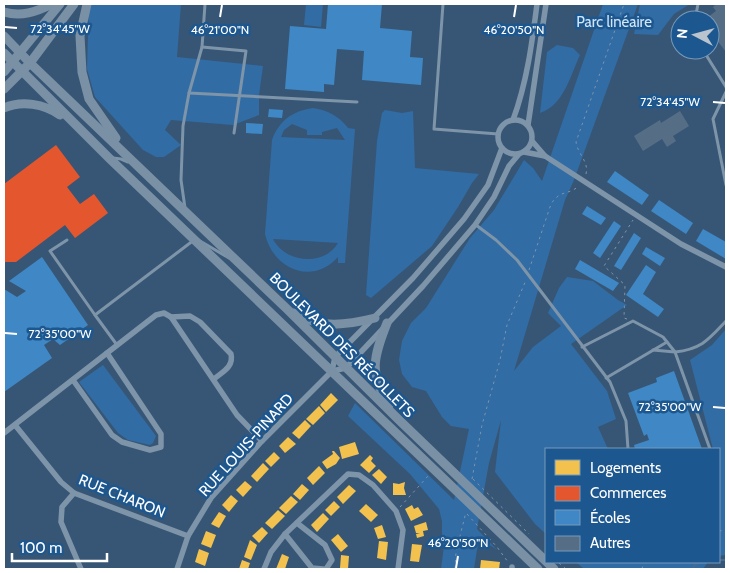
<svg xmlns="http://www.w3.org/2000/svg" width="730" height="573" viewBox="0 0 730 573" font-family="Cabin,sans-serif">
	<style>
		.green { fill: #316ca5; fill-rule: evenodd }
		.homes { fill: #f2c14e }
		.shops { fill: #e4572e }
		.schools { fill: #3f88c5 }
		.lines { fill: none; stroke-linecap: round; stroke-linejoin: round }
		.stream { stroke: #436c93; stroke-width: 2 }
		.building { fill: #556e86 }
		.path { stroke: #7e94a9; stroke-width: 1; stroke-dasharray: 2.5 4; stroke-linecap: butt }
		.service { stroke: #7e94a9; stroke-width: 3 }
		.minor { stroke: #7e94a9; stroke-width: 5.5 }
		.secondary { stroke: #7a90a5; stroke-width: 9 }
		.ticks { fill: none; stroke: #fff; stroke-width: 2 }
		.labels { text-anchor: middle; stroke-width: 5; stroke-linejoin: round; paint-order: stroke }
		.park-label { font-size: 15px; fill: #d2e6fa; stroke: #1d578f }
		.street-label { font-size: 15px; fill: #fff; stroke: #1d578f }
		.ticks-label { font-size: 12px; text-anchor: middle; fill: #fff; stroke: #1d578f; stroke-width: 5; stroke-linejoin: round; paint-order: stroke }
	</style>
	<rect width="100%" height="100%" fill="#375675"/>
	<g class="green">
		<path d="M89,4H181L177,57L263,66L259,95V115L233,125L171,120L165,130L181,145L164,157H156L143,150L95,97L87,69Z"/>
		<path d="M306,4H323L321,27L304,25Z"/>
		<path d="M603,4H638L574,180L565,200L514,371L533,347L561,326L548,313L559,288L567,277L593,281L618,300L627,305L571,344L607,391L616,419L598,427L608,449H546V534L535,524L495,472L501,420L489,463L477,529L497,550L487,543H478L474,569H441L444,546L442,542V521L439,509L410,474L348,416L355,403L454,500L469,429L451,426L442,417L426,391L412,387L402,374L399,360L402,341L411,323L426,308L470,238L494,210L524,160L533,168L542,181Z"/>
		<path d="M640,4H690L674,14L658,35L634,34Z"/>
		<path d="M557,45L573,48L580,55C570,76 564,105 540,113L547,52Z"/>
		<path d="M313,108C327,110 339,116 348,128L355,129L345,263H338V257C312,286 273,269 265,234L272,140C279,121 292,111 313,108ZM292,124L307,130V135H322V132L337,128L345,140L281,137L284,130ZM273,239H274L338,243C324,267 285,263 273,239Z"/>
		<path d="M385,110L402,113L413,111L415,168L479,174L472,183L458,207L432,246L371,298L366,295L377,141L382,113Z"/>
		<path d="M726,329V555L719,556V449H713L690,360L712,345Z"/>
		<path d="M103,365L156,436L153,443L150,445L128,440L118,433L79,382Z"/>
		<path d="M576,562H708L703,569H584Z"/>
	</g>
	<g class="homes">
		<path d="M331,393L338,400L326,412L320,405Z"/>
		<path d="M319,406L325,413L313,425L306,419Z"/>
		<path d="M305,420L311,426L299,439L292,433Z"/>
		<path d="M288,437L296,444L285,453L279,446Z"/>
		<path d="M355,442L359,454L342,459L339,447Z"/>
		<path d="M332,451H334L340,458L336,464L327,469L322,462L333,454Z"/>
		<path d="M274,452L280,458L271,467L265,461Z"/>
		<path d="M370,455L373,458L371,461L376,466L369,473L360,465Z"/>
		<path d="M263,463L269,469L257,482L251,476Z"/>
		<path d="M319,466L325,473L313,485L307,478Z"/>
		<path d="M379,469L387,477L381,484L372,475Z"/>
		<path d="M245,481L252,487L243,497L236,490Z"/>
		<path d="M405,482L404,488L406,495H393V483L399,484Z"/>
		<path d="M302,484L309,490L300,500L293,494Z"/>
		<path d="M349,485L356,491L343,504L337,497Z"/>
		<path d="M231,495L238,501L229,512L222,505Z"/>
		<path d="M291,496L298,502L286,514L279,508Z"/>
		<path d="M334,501L340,507L331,516L325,510Z"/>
		<path d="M366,504L378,515L371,522L359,511Z"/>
		<path d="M412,505L414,509L418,507L423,515L411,521L405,509Z"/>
		<path d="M278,510L285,516L272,529L265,523Z"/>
		<path d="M219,512L226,516L219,528L211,524Z"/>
		<path d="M323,513L329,519L317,532L311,525Z"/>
		<path d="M426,522L428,530L423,531L424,536L417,538L416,534L420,533H416L414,526Z"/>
		<path d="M382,525L386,537L378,539L374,528Z"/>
		<path d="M262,527L268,533L259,543L252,536Z"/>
		<path d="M206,531L216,535L211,548L201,544Z"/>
		<path d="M338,534L348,546L341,552L331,540Z"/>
		<path d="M250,540L257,545L251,560L244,557Z"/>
		<path d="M379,541L388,542L386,560L377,558Z"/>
		<path d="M412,544L422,545L419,562L410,561Z"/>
		<path d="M199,549L209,553L205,566L195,562Z"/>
		<path d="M282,554L289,557L285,569H276Z"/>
		<path d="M341,555L349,556L348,569L340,568Z"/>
		<path d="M242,560L250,563L248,569H239Z"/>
		<path d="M481,560L500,562L499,569H480Z"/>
	</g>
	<path class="shops" d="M56,145L80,177L67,187L80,204L94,194L108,213L75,238L65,225L16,262H4V184Z"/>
	<g class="schools">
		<path d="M328,4H382L380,28L412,31L410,57L423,58L421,85L362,80L364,51L337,49L334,85L324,84V92L285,89L290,26L326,29Z"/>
		<path d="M269,109L283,110L282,118L268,117Z"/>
		<path d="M246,123L263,124L262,134L246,133Z"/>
		<path d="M615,171L649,195L642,205L607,182Z"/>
		<path d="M659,200L693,223L686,234L651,211Z"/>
		<path d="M587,206L606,218L601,225L582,214Z"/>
		<path d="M614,221L621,226L600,258L593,253Z"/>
		<path d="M703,229L726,242V259L696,241Z"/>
		<path d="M634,233L641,238L621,270L614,266Z"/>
		<path d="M646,247L665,258L660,266L642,254Z"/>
		<path d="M42,257L88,325L60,345L53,339L44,345L52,358L4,392V289L17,297L26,291L9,281Z"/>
		<path d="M580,260L619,283L613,291L575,269Z"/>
		<path d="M646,265L656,272L643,294L664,309L658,317L626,295Z"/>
		<path d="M674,371L702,449H635L634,445L649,440L647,434L644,436L628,393L657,382L656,378Z"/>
	</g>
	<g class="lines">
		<g class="stream">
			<path d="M719,560H726"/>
			<path d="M693,569L694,565L702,562"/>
		</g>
	</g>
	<g class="building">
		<path d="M716,4H726V52L710,31V20H704L716,11L713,7Z"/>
		<path d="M680,111L689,126L673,136L676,141L667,147L662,139L643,151L634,136L660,120L661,123Z"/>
	</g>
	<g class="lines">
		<g class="path">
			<path d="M586,174C589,161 578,155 576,142L624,4"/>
			<path d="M529,270L551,204C561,189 567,196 579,186"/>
			<path d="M627,319L624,318L625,285L604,266L633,220"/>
			<path d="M472,479L482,425L500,360L507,325L526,280"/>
			<path d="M473,479L529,534"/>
			<path d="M400,507L429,475"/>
			<path d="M467,514L497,547L508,562"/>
			<path d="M719,531L726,530"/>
			<path d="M559,563L566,569"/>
			<path d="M455,569L456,552L466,512"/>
			<path d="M642,569L644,562"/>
		</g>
		<g class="service">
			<path d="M443,4L434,129L498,134"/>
			<path d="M695,20L698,4"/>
			<path d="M202,47L246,51L234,133"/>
			<path d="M703,50L726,87"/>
			<path d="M726,92L713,119L726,185"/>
			<path d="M189,93L357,102"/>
			<path d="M113,158L121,159L128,162"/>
			<path d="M185,208L181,180L183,126L189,93L202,47L205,4"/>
			<path d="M476,225L496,240L517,260L610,382L626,421L628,449"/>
			<path d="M67,240L50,251L95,315"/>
			<path d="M200,241L229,258"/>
			<path d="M117,345L95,315L194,240"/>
			<path d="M582,347L633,321L663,337L675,352C702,349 709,339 726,321"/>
			<path d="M653,350L675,352L710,449"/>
			<path d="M606,378L667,342"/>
		</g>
		<g class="minor">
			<circle cx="515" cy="137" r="17"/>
			<path d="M513,120C527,82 532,43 537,4"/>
			<path d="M528,125L546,4"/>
			<path d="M524,152L545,156L532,141"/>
			<path d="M545,156L681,244L726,267"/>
			<path d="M171,317L190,316L200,322L231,354C234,367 222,372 214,379"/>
			<path d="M332,371L346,368L423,286L475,225L494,197L509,166L519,154"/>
			<path d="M73,380L112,435L122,442L150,450L161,447V434L107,353"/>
			<path d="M15,425L61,482L74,493L188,536"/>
			<path d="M4,433L156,315L164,313L171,317L237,415L262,441"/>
			<path d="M74,493L62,507L61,522L81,569"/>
			<path d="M297,523L325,545L332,560L326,569"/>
			<path d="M285,534L312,568L323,569"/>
			<path d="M512,567V569"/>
			<path d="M177,569L188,536L211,498L262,441L332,371L335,357L413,278L464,219L488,185L502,148"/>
			<path d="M264,569L271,552L285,534L348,474L359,475L373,485L396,511L403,530L398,569"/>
		</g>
		<g class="secondary">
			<path d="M87,4L80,36L82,72L89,99L116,138"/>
			<path d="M4,12C21,17 36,12 52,4"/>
			<path d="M4,36L30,63L287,309L398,419L554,569"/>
			<path d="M4,53L109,158L538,569"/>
			<path d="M4,72L60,4"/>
			<path d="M4,89L30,63L74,4"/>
			<path d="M4,108C22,100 44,104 60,115"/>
			<path d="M294,313C320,329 347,325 375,318"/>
			<path d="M387,323C373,358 369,373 389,406"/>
		</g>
	</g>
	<path class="ticks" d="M220,17L222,5M514,17L516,5M5,27L17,28M713,102L725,103M5,333L17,334M713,407L725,408M456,568L458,556"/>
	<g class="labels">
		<g class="park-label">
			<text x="614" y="27">Parc linéaire</text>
		</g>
		<g class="street-label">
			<text transform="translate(342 345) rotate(45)" y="5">BOULEVARD DES RÉCOLLETS</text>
			<text transform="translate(246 445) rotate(-48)" y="5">RUE LOUIS-PINARD</text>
			<text transform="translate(122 496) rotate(22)" y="5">RUE CHARON</text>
		</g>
	</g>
	<g class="ticks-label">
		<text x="60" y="33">72°34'45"W</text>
		<text x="220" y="34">46°21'00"N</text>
		<text x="514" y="34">46°20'50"N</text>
		<text x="670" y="106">72°34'45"W</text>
		<text x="60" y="338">72°35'00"W</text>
		<text x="670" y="411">72°35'00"W</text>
		<text x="458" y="547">46°20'50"N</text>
	</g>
	<rect width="730" height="573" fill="none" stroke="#ffffff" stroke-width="10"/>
	<rect x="545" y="448" width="175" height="115" fill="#1d578f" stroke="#779abc"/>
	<rect x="555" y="460" width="25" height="15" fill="#f2c14e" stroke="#779abc"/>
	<text x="590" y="473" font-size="15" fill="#ffffff">Logements</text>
	<rect x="555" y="486" width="25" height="15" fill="#e4572e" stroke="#779abc"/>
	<text x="590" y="498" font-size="15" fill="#ffffff">Commerces</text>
	<rect x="555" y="510" width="25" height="15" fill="#3f88c5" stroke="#779abc"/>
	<text x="590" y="523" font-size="15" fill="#ffffff">Écoles</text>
	<rect x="555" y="536" width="25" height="15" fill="#556e86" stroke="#779abc"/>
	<text x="590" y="548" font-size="15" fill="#ffffff">Autres</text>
	<g transform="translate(695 35) rotate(276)"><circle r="24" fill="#1d578f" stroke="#779abc"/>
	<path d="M0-4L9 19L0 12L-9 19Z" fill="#b9c4cf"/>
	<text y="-8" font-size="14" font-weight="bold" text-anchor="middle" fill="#ffffff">N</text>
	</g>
	<path d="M12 553v8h95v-8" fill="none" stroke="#ffffff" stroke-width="2.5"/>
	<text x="20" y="553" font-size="15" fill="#ffffff" stroke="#1d578f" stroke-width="4" paint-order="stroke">100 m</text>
</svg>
